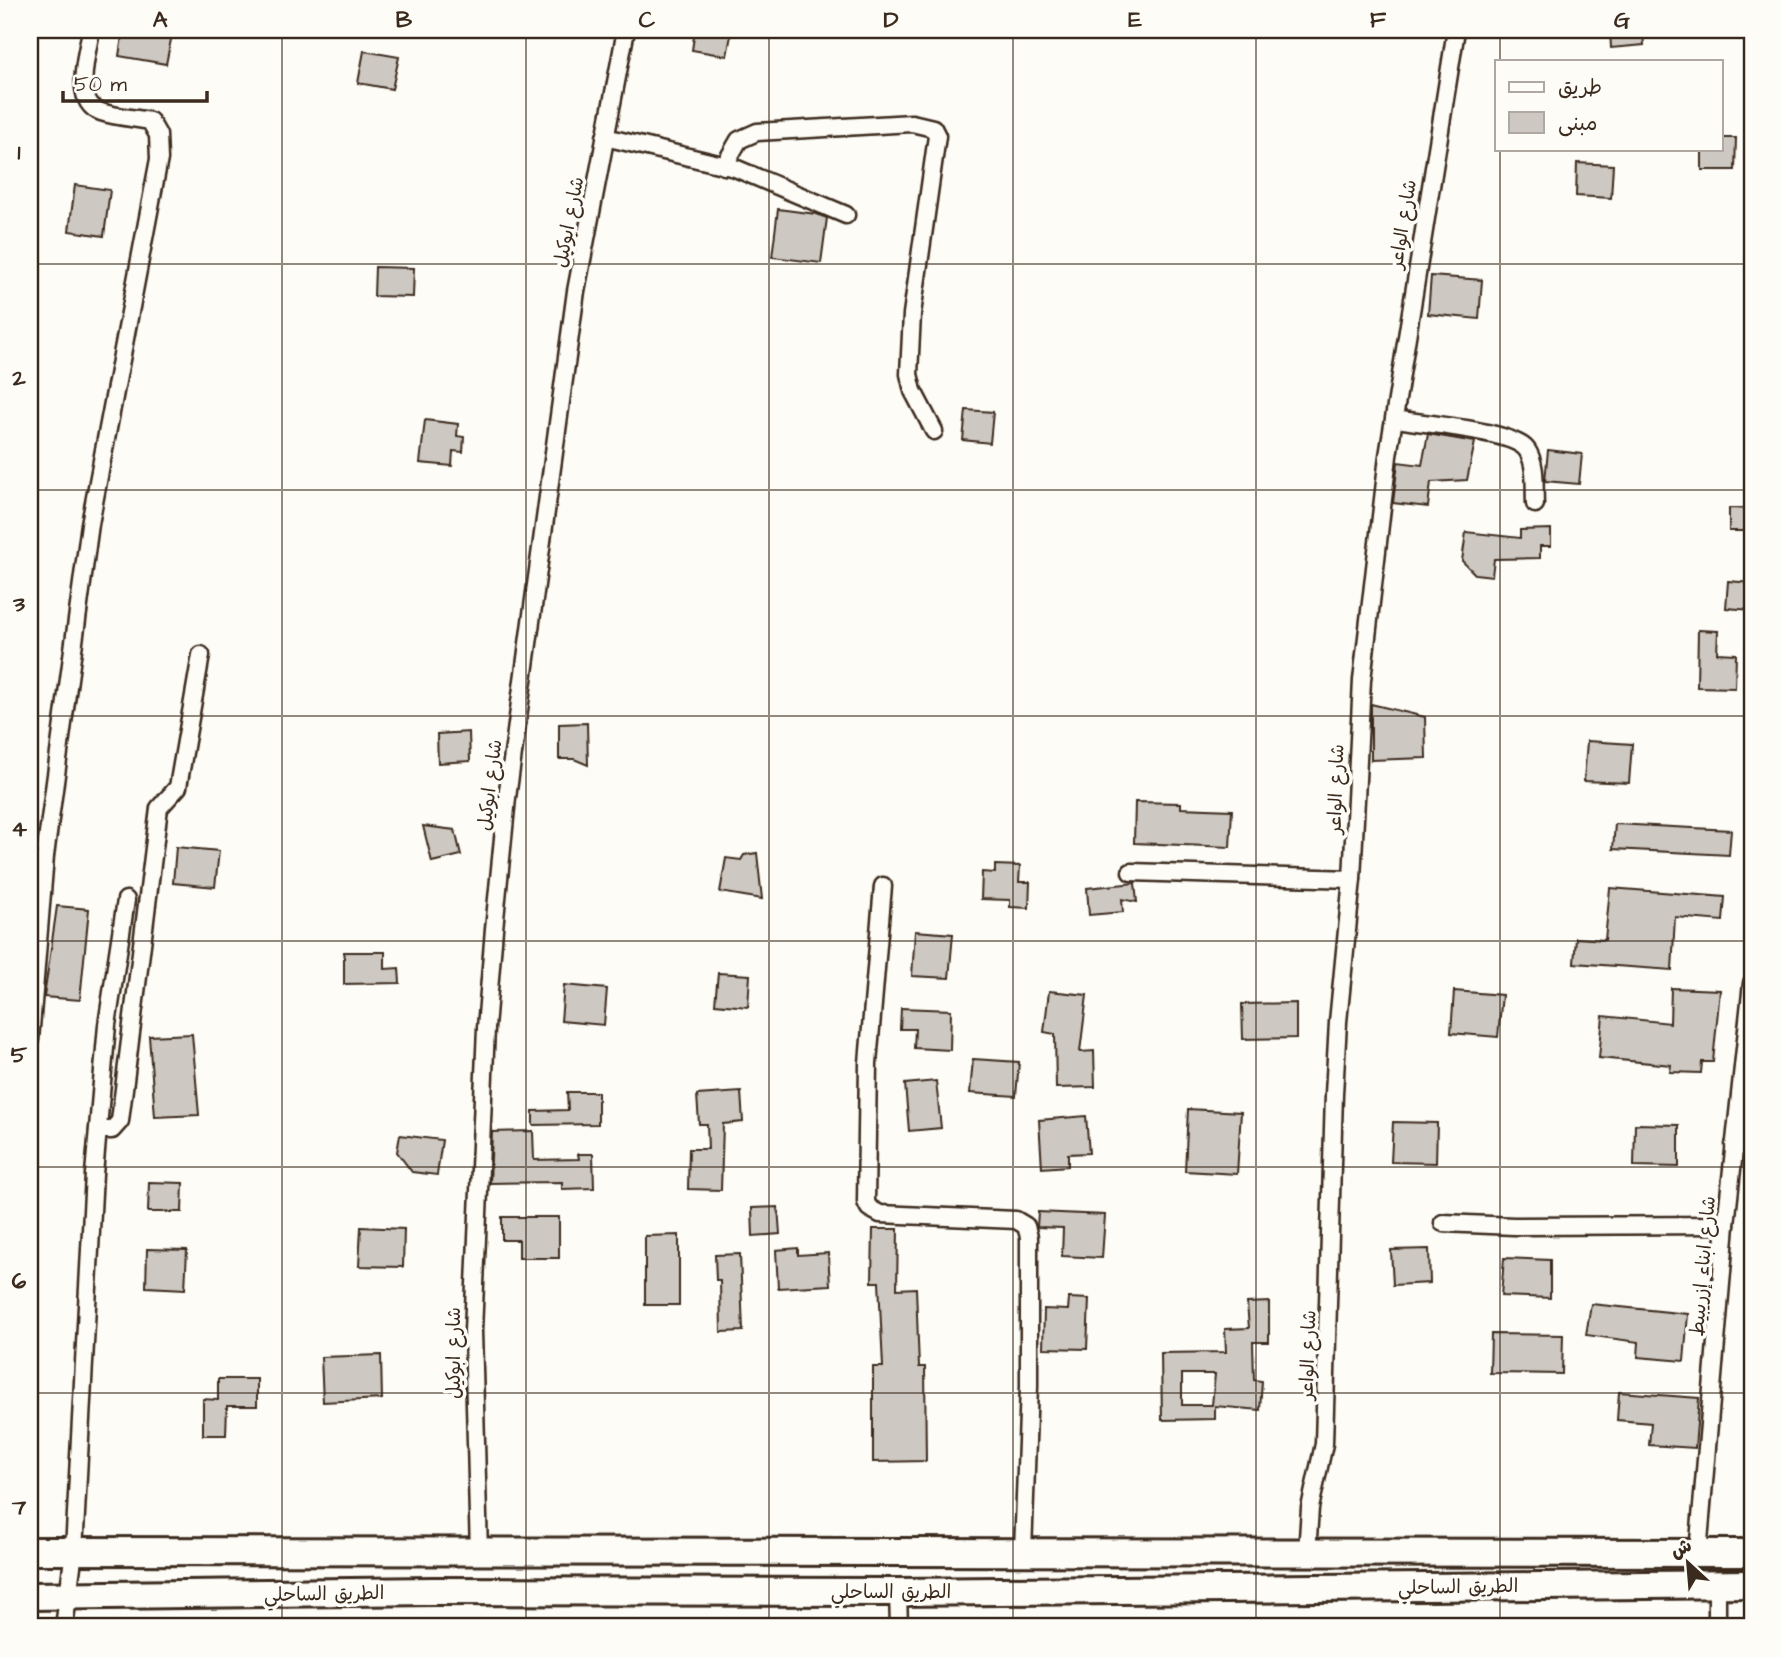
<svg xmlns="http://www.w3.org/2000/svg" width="1782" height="1657" viewBox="0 0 1782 1657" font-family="'Architects Daughter','Playpen Sans Arabic',sans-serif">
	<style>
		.building { fill: #cdc8c2; stroke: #3b2a1e; stroke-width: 2; fill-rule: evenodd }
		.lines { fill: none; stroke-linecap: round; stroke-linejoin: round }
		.minor-casing { stroke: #3b2a1e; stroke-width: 21 }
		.trunk-casing { stroke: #3b2a1e; stroke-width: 32 }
		.minor { stroke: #fdfcf7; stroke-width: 16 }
		.trunk { stroke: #fdfcf7; stroke-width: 26 }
		.grid { fill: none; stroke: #3b2a1e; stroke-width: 2; stroke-opacity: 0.55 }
		.labels { text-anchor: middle; stroke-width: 7; stroke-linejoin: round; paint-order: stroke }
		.street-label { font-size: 19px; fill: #3b2a1e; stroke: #fdfcf7 }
		.neatline { fill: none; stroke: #3b2a1e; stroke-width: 2.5 }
		.grid-label { font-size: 23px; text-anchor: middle; font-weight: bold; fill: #3b2a1e }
	</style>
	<rect width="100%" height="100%" fill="#fdfcf7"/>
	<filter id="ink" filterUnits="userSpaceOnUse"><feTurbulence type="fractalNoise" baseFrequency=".0143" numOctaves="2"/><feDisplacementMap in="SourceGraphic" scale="14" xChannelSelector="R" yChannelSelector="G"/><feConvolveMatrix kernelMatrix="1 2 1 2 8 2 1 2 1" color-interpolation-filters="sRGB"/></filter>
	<g filter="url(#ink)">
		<g class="building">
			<path d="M123,30H173L166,64L119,56Z"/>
			<path d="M695,30H732L727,56L692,50Z"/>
			<path d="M1610,30H1643L1644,45L1611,48Z"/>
			<path d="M364,51L399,57L392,89L358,83Z"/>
			<path d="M1721,138H1736L1735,170H1702V149H1721Z"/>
			<path d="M1577,163L1613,165L1611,198L1576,196Z"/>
			<path d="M75,185L110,190L104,236L69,231Z"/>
			<path d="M778,209L816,214L827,218L821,263L772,257Z"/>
			<path d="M375,267L414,268L413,297L374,296Z"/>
			<path d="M1431,276L1482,280L1479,319L1428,314Z"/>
			<path d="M966,410L993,412L990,443L963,440Z"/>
			<path d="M425,420L458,424L457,436L464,437L463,452L453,451L452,466L420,463Z"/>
			<path d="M1428,434L1475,442L1467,480L1431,482L1428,507L1393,503L1398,462L1422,465Z"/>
			<path d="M1548,450L1582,454L1579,484L1545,481Z"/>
			<path d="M1729,508L1752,509V531H1729Z"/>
			<path d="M1551,529V546H1540V558L1494,559L1492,576L1475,574L1462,561L1466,532L1520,538V530Z"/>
			<path d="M1728,581L1752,583V610L1726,608Z"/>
			<path d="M1698,630L1718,631L1717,653L1736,654L1735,688L1697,687Z"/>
			<path d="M1371,704L1425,717L1426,758L1371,760Z"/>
			<path d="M587,723L588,765L574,759H559V724Z"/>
			<path d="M469,732L470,761L438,763L437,734Z"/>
			<path d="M1587,741L1632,744L1629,783L1584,781Z"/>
			<path d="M1135,802L1181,803V808L1232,810L1230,847L1134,843Z"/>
			<path d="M1615,824L1731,830L1729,855L1613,849Z"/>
			<path d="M423,826L455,830L461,855L432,862Z"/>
			<path d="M176,847L219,851L215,887L173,883Z"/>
			<path d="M757,853L762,899L720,892L726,858L741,860L744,855Z"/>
			<path d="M995,865L1020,866L1019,882H1030L1029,908L1010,907V900L981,899L982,872L995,873Z"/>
			<path d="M1135,883L1137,902L1122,899L1123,912L1089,915L1087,888Z"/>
			<path d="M1610,888L1725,897L1723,921L1675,917L1672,970L1574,963L1576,938L1605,940Z"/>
			<path d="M57,906L89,909L80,1000L44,997Z"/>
			<path d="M915,931L953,934L949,978L912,976Z"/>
			<path d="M344,952H385V969L399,968L400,983L344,984Z"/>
			<path d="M718,973L750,975L748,1007L715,1004Z"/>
			<path d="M564,985L607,989L604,1025L561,1021Z"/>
			<path d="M1671,988L1720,990L1713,1062H1702L1701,1073L1670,1072L1671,1065L1599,1058L1603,1016L1670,1023Z"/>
			<path d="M1049,991L1087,995L1080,1052L1094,1051L1095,1087L1056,1088L1055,1034L1044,1032Z"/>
			<path d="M1454,991L1502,995L1498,1037L1451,1033Z"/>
			<path d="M1296,1003V1038L1243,1039L1242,1004Z"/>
			<path d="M901,1008L951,1010L950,1050L914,1048L915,1029H900Z"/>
			<path d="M192,1034L199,1115L155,1117L149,1036Z"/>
			<path d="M973,1059L1019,1062L1016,1096L970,1093Z"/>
			<path d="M936,1081L941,1128L909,1131L905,1084Z"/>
			<path d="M567,1092H598V1124L533,1125V1111L568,1110Z"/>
			<path d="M741,1092L743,1122L723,1124L721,1190L688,1189L689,1149H708L707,1124H699L697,1095Z"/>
			<path d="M1188,1109L1241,1112L1237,1174L1185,1171Z"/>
			<path d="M1086,1116L1089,1153L1068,1154V1166L1042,1168L1039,1120Z"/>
			<path d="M1393,1122L1437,1123L1436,1163L1391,1162Z"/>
			<path d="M1635,1124L1679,1125V1167L1634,1166Z"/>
			<path d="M533,1131L534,1160L579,1159L578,1154H593L594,1188L562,1189V1182L490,1183L492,1132Z"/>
			<path d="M400,1135L442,1140L437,1175L412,1172L397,1152Z"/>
			<path d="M149,1182L183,1183L182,1212H148Z"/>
			<path d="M778,1207L780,1234L753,1236L752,1208Z"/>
			<path d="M1038,1212L1105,1215L1102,1258L1062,1256L1063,1228L1037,1227Z"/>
			<path d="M502,1217H559V1258H519V1240H502Z"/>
			<path d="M361,1227L404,1229L403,1267L359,1266Z"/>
			<path d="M873,1229H898L897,1289L916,1288L919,1367H925L926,1461L873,1462V1367H883L879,1282H872Z"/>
			<path d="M679,1235V1305H645V1236Z"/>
			<path d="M798,1248V1255L828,1253L830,1285L778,1288L776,1250Z"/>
			<path d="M147,1249L187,1250L185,1289L146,1287Z"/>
			<path d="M1429,1249L1430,1283L1393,1285L1391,1250Z"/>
			<path d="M740,1254L743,1331L721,1332L720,1280H716L715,1255Z"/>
			<path d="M1504,1258L1550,1260V1298L1501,1296Z"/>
			<path d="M1069,1298L1089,1299L1087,1349L1043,1348L1044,1309L1068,1310Z"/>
			<path d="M1269,1302V1342H1253L1254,1380L1262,1381L1260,1410L1215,1406V1419L1162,1420L1161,1353L1226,1352L1225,1329L1249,1328L1247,1303ZM1182,1374H1215L1212,1405H1182Z"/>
			<path d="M1591,1304L1688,1314L1684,1361L1638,1357L1639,1342L1586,1335Z"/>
			<path d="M1491,1334L1563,1335L1562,1374L1490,1373Z"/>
			<path d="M381,1355L382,1399L323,1402L321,1357Z"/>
			<path d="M218,1379H257V1406H227L226,1435H203V1399L218,1400Z"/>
			<path d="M1619,1392L1699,1398L1695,1448L1649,1445L1651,1423L1617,1420Z"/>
		</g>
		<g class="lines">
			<defs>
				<g id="minor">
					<path d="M605,137L735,168L846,215"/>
					<path d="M724,166L739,140L757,132L912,123L933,128L937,136L912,314L909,374L913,391L934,431"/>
					<path d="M1396,419C1422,424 1513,430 1527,450C1537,465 1534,487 1535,504"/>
					<path d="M1131,872L1352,879"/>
					<path d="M883,886L868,1063L866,1202L869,1208L880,1214L1016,1220L1026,1226L1029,1237V1386L1023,1552"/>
					<path d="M30,1040L45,856L90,524L159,159L158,135L150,121C134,118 116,117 101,112C71,102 88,51 91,30"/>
					<path d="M98,1130H112L120,1121L159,808L178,787L201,655"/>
					<path d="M1734,1145L1752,1147"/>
					<path d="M1443,1223L1514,1226L1726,1225"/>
					<path d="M479,1553L473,1331L486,1028L494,929L507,798L576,291L626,30"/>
					<path d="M1307,1553L1310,1508L1324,1444L1334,1094L1338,1022L1352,879L1362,680L1388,456L1456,30"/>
					<path d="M1698,1553L1726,1225L1752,983"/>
					<path d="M1717,1584V1627"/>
					<path d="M898,1592L899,1627"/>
					<path d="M64,1627L74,1551L94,1174L107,1025L126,900"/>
				</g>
				<g id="trunk">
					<path d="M30,1551L1752,1553"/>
					<path d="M30,1596L434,1591L898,1592L1752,1584"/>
				</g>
			</defs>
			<use href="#minor" class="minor-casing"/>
			<use href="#trunk" class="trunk-casing"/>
			<use href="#minor" class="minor"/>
			<use href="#trunk" class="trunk"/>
		</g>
	</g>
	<path class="grid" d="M282,30V1627M526,30V1627M769,30V1627M1013,30V1627M1256,30V1627M1500,30V61M1500,149V1627M30,264H1752M30,490H1752M30,716H1752M30,941H1752M30,1167H1752M30,1393H1752"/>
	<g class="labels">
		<g class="street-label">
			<text transform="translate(568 222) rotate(-79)" y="7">شارع ابوكيل</text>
			<text transform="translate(1402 224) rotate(-81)" y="7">شارع الواعر</text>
			<text transform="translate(489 785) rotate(-83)" y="7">شارع ابوكيل</text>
			<text transform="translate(1335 789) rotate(-88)" y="7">شارع الواعر</text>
			<text transform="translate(1702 1266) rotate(-85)" y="7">شارع ابناء إزريبيط</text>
			<text transform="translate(453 1353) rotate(-90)" y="7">شارع ابوكيل</text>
			<text transform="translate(1307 1355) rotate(-88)" y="7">شارع الواعر</text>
			<text transform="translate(1458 1586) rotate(-1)" y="7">الطريق الساحلي</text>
			<text x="891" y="1598">الطريق الساحلي</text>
			<text transform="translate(324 1593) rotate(-1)" y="7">الطريق الساحلي</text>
		</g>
	</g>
	<rect width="1782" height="1657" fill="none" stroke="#fdfcf7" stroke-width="77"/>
	<rect x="1495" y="60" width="228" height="91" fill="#fdfcf7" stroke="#afa8a0" stroke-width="2"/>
	<rect x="1509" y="82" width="35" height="10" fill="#fdfcf7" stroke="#afa8a0" stroke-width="2"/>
	<text x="1558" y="94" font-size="21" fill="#3b2a1e">طريق</text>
	<rect x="1509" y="112" width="35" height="21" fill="#cdc8c2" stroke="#afa8a0" stroke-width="2"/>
	<text x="1558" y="130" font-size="21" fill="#3b2a1e">مبنى</text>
	<g transform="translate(1688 1563) rotate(334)" stroke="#fdfcf7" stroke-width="5" paint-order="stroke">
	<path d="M0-5L12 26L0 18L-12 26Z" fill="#3b2a1e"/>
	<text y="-10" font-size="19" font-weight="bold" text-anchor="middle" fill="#3b2a1e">ش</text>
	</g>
	<path d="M63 91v10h144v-10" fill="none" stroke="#3b2a1e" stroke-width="3.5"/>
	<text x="74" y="91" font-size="21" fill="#3b2a1e" stroke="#fdfcf7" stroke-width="5" paint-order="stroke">50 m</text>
	<rect x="38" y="38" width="1706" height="1580" class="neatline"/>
	<g class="grid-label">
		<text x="160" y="27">A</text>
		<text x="404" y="27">B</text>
		<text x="647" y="27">C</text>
		<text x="891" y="27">D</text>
		<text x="1135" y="27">E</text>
		<text x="1378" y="27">F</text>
		<text x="1622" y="27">G</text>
		<text x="19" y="159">1</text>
		<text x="19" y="385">2</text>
		<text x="19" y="611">3</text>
		<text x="19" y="836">4</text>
		<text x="19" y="1062">5</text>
		<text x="19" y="1288">6</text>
		<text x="19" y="1514">7</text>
	</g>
</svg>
